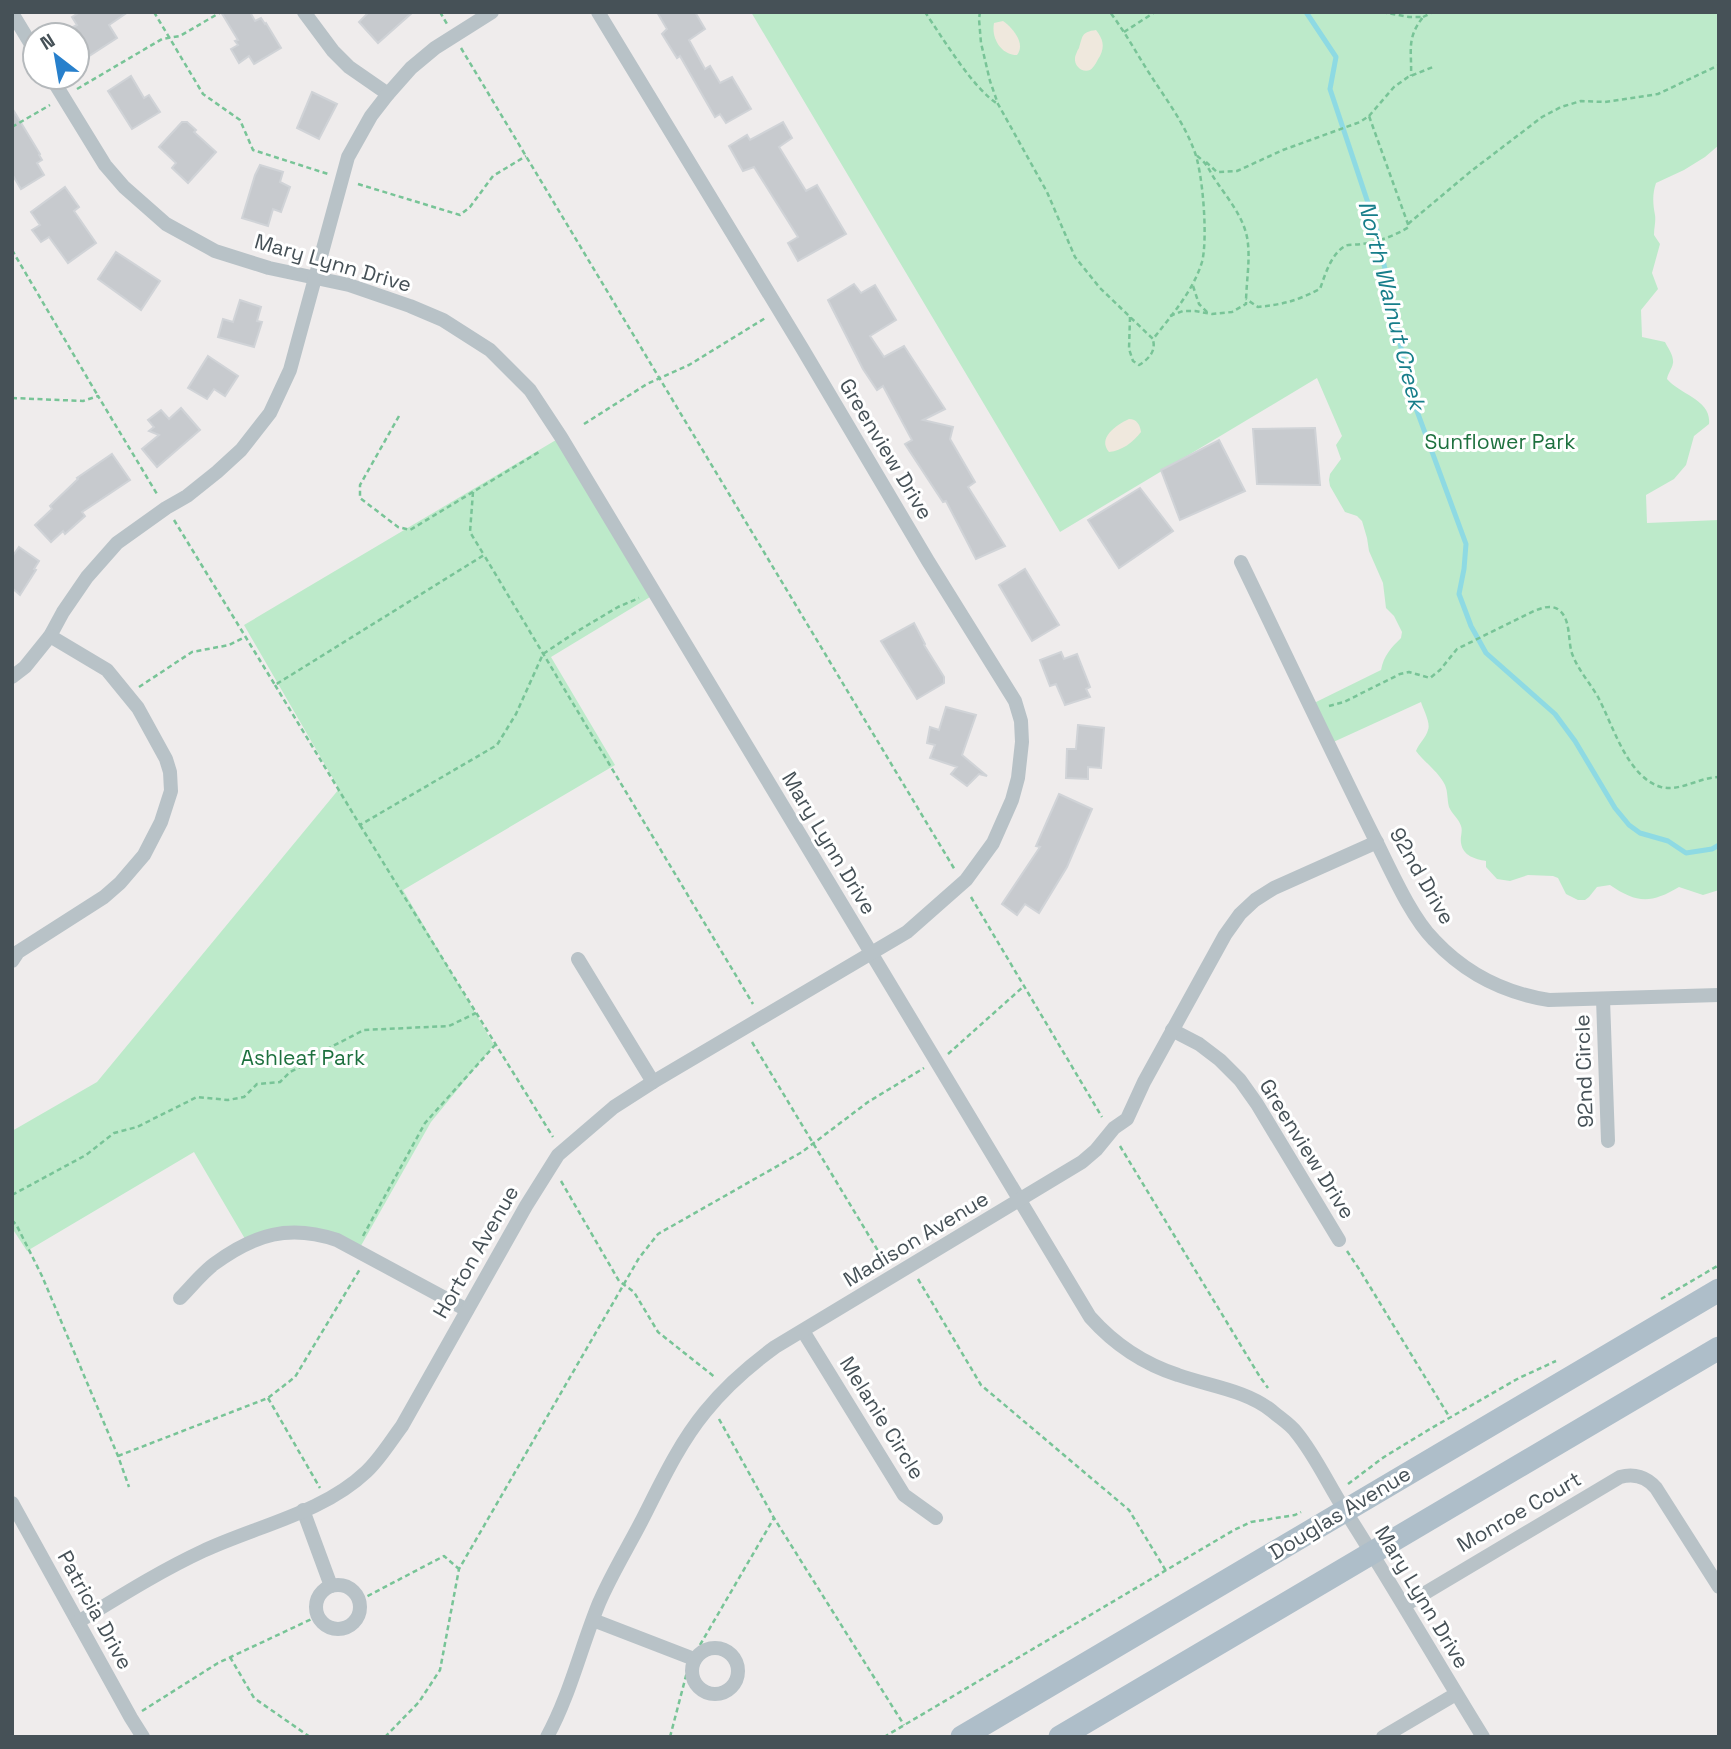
<svg xmlns="http://www.w3.org/2000/svg" width="1731" height="1749" viewBox="0 0 1731 1749" font-family="'Space Grotesk',sans-serif">
	<style>
		.green { fill: #bdeaca }
		.sand { fill: #efe8dd }
		.lines { fill: none; stroke-linecap: round; stroke-linejoin: round }
		.stream { stroke: #8edae3; stroke-width: 5 }
		.building { fill: #c7cace; stroke: #d0d3d7; stroke-width: 2 }
		.path { stroke: #78c497; stroke-width: 2.5; stroke-dasharray: 5 3.5; stroke-linecap: butt }
		.street { stroke: #b8c2c7; stroke-width: 14 }
		.primary { stroke: #aebec9; stroke-width: 23 }
		.labels { text-anchor: middle; stroke-width: 6; stroke-linejoin: round; paint-order: stroke }
		.street-label { font-size: 21px; fill: #465157; stroke: #fff }
		.park-label { font-size: 21px; fill: #1e713f; stroke: #fff }
		.water-label { font-size: 23px; font-style: italic; fill: #177e8a; stroke: #fff }
	</style>
	<rect width="100%" height="100%" fill="#efecec"/>
	<g class="green">
		<path d="M751,12H1719V145L1705,157L1684,170L1656,183C1652,195 1653,204 1655,215C1656,221 1654,228 1654,235L1660,244L1652,273L1658,289L1641,310L1642,337L1665,342C1668,348 1674,356 1673,363C1672,369 1668,373 1667,379C1679,394 1712,400 1709,424L1694,436L1686,465L1674,479L1646,495L1647,523L1719,520V890L1703,895L1679,887C1651,904 1636,903 1610,885L1597,887L1589,897L1585,900H1578L1566,894L1558,878L1553,876L1528,875L1510,881L1497,879L1486,867V861C1475,859 1463,856 1461,843C1460,837 1463,831 1461,826C1459,819 1452,814 1449,807C1447,799 1448,792 1445,785C1438,771 1425,763 1416,751C1419,743 1426,738 1428,730C1431,723 1423,709 1421,702L1329,744L1310,705L1381,670C1384,655 1391,648 1401,638L1402,632L1394,616L1386,608L1383,583L1369,551L1367,538L1362,521L1357,516L1345,512L1330,486L1329,480L1330,474L1341,459L1336,445L1342,436L1317,378L1060,532Z"/>
		<path d="M561,437L655,594L551,657L615,765L403,890L494,1045L431,1122L358,1251L318,1233L248,1244L194,1152L27,1251L12,1228V1131L97,1082L339,789L244,625Z"/>
	</g>
	<g class="sand">
		<path d="M1003,21C1013,28 1026,44 1017,55C1001,55 991,38 994,23Z"/>
		<path d="M1096,30C1103,39 1105,46 1100,56C1097,60 1095,67 1090,70C1082,73 1074,66 1075,58C1075,56 1078,49 1079,48C1083,36 1081,32 1096,30Z"/>
		<path d="M1129,419C1137,419 1140,425 1141,432C1133,442 1122,451 1109,452C1097,438 1116,425 1129,419Z"/>
	</g>
	<g class="lines">
		<path class="stream" d="M1306,12L1336,57L1330,89L1377,230L1410,392L1466,544L1464,569L1459,594L1471,626L1486,653L1555,714L1575,741L1615,808L1629,825L1640,833L1668,841L1686,853L1712,849L1719,845"/>
	</g>
	<g class="building">
		<path d="M80,12H128L109,25L117,38L89,56L71,28L77,25L72,17Z"/>
		<path d="M221,12H250L255,21L261,18L265,24L266,23L281,48L254,64L249,56L239,63L231,49L238,45L235,41L238,40Z"/>
		<path d="M369,12H413L378,43L359,22Z"/>
		<path d="M657,12H695L705,29L689,40L705,69L710,66L720,83L732,77L751,109L726,123L720,114L715,117L680,56L677,58L662,34L667,29Z"/>
		<path d="M131,76L144,98L149,95L160,112L132,129L108,91Z"/>
		<path d="M312,92L337,104L319,139L297,128Z"/>
		<path d="M12,108L40,154L39,155L42,160L37,163L44,175L21,189L12,174Z"/>
		<path d="M182,122H187L196,130L194,132L216,152L188,183L172,168L176,163L159,147Z"/>
		<path d="M783,122L792,138L779,147L806,191L817,185L846,234L798,261L788,243L798,237L754,167L743,171L729,146L747,135L750,140Z"/>
		<path d="M260,165L283,172L280,182L290,187L281,212L273,209L268,226L242,218L255,175Z"/>
		<path d="M65,187L79,207L74,211L96,243L68,263L49,237L41,242L32,230L40,225L31,212Z"/>
		<path d="M116,252L160,281L141,310L98,279Z"/>
		<path d="M854,284L861,293L875,285L896,320L870,336L884,357L904,346L945,409L923,420L953,427L950,439L975,482L968,487L1005,546L976,559L946,501L943,502L905,444L912,440L883,386L877,390L863,369L828,300Z"/>
		<path d="M240,300L261,307L257,321L262,322L254,347L218,337L223,319L233,322Z"/>
		<path d="M208,356L238,376L225,396L214,389L207,399L188,388Z"/>
		<path d="M181,408L200,430L157,467L142,449L159,435L149,431L154,427L148,420L161,410L169,419Z"/>
		<path d="M1315,428L1320,485L1257,484L1253,429Z"/>
		<path d="M1219,440L1245,491L1180,520L1161,470Z"/>
		<path d="M112,454L130,480L82,512L85,516L65,534L63,531L51,542L35,525L52,509L50,506L78,479L77,478Z"/>
		<path d="M1140,488L1173,531L1119,568L1088,520Z"/>
		<path d="M19,547L39,561L34,569L36,570L20,595L12,588V557Z"/>
		<path d="M1025,569L1059,625L1032,641L999,585Z"/>
		<path d="M914,623L925,644L924,645L944,677V683L917,699L881,641Z"/>
		<path d="M1061,652L1064,659L1077,654L1090,687L1086,689L1090,697L1065,705L1056,684L1050,686L1040,660Z"/>
		<path d="M946,707L976,715L962,755L987,776L979,774L967,786L951,774L957,767L930,758L935,745L927,743L930,727L939,730Z"/>
		<path d="M1078,725L1104,728L1101,768L1088,767V779L1066,778L1067,749H1076Z"/>
		<path d="M1059,794L1092,809L1067,867L1039,913L1025,904L1017,915L1002,904L1040,847L1036,846Z"/>
	</g>
	<g class="lines">
		<g class="path">
			<path d="M154,12L203,94L240,120L253,150L328,174"/>
			<path d="M440,12L447,24"/>
			<path d="M925,12C942,37 974,90 998,104"/>
			<path d="M980,12L979,19L981,43L990,81L998,104L1047,192L1075,257L1100,288L1153,339C1172,315 1193,291 1202,262C1208,239 1203,172 1194,150C1184,123 1166,99 1151,76C1137,54 1125,32 1110,12"/>
			<path d="M1382,12L1409,17H1423C1406,39 1412,50 1411,76"/>
			<path d="M1423,17L1433,12"/>
			<path d="M1124,32L1155,12"/>
			<path d="M461,48L955,870"/>
			<path d="M77,89L162,39L180,36L221,12"/>
			<path d="M1369,116L1394,87L1408,77L1433,67"/>
			<path d="M12,127L50,105"/>
			<path d="M1206,162L1217,172L1237,171L1283,150L1360,122L1369,116L1409,227C1394,236 1378,242 1361,244C1356,245 1349,244 1345,246C1331,254 1325,275 1320,289C1296,301 1285,304 1258,307L1246,299"/>
			<path d="M358,184L460,215L470,207L493,176L526,156"/>
			<path d="M1408,224L1470,172L1542,117L1561,107L1581,101L1605,102L1658,94L1719,65"/>
			<path d="M12,250L98,396"/>
			<path d="M1193,286L1199,304L1208,313"/>
			<path d="M1170,316L1183,311H1195L1212,314L1232,312L1246,304C1246,284 1250,263 1248,244C1246,220 1229,200 1216,181C1208,169 1208,164 1196,155"/>
			<path d="M1130,317L1129,349L1133,361L1139,365C1149,359 1156,351 1153,340"/>
			<path d="M12,398L83,401L98,396L157,494"/>
			<path d="M399,416L360,485V498L398,527L410,530L539,452"/>
			<path d="M584,424L647,384L689,365L767,317"/>
			<path d="M473,492L470,532L484,555"/>
			<path d="M174,520L275,685L484,555L753,1004"/>
			<path d="M275,685L360,825L497,745L516,714L543,654L576,632L618,607L639,598"/>
			<path d="M139,687L192,652L229,645L245,637"/>
			<path d="M1329,706L1344,702L1400,674L1409,672L1430,678L1440,670L1457,649L1534,611C1542,608 1551,604 1559,610C1572,620 1567,643 1573,656C1579,671 1590,683 1598,697C1613,725 1627,777 1661,787C1680,792 1700,777 1719,777"/>
			<path d="M360,825L553,1137"/>
			<path d="M971,897L1102,1117"/>
			<path d="M752,1042L886,1264"/>
			<path d="M948,1054L1024,986"/>
			<path d="M1120,1146L1260,1377L1268,1388"/>
			<path d="M561,1181L619,1281L634,1292L658,1332L716,1378"/>
			<path d="M12,1195L86,1155L114,1133L137,1127L197,1097L228,1100L244,1097L257,1084L280,1082L290,1072L316,1059L325,1050L364,1030L449,1026L476,1013"/>
			<path d="M12,1220L17,1226L42,1276L118,1456L129,1487"/>
			<path d="M363,1236L425,1123L496,1044"/>
			<path d="M1347,1251L1361,1272L1450,1418"/>
			<path d="M918,1279L981,1385L1129,1510L1166,1571"/>
			<path d="M1661,1299L1719,1265"/>
			<path d="M268,1398L320,1488"/>
			<path d="M719,1419L774,1518L904,1725"/>
			<path d="M118,1456L268,1398L295,1377L360,1269"/>
			<path d="M1348,1484L1384,1457L1430,1429L1519,1378L1556,1361"/>
			<path d="M360,1600L444,1556L459,1569"/>
			<path d="M700,1645L774,1518"/>
			<path d="M230,1657L254,1698L310,1737"/>
			<path d="M142,1711L218,1663L318,1616"/>
			<path d="M385,1737L419,1702L440,1670L459,1569L639,1258L658,1234L802,1152L868,1102L924,1068"/>
			<path d="M670,1737L687,1672"/>
			<path d="M884,1737L1234,1530L1251,1522L1295,1515L1301,1512"/>
		</g>
		<g class="street">
			<path d="M304,12L333,51L349,67L388,94"/>
			<path d="M12,13L35,51"/>
			<path d="M51,77L105,165L124,187L166,224L215,251L269,268L349,285L410,306L443,320L490,350L530,390L561,437L1090,1317C1114,1344 1144,1364 1178,1375C1209,1386 1246,1390 1272,1411C1280,1418 1290,1424 1296,1432C1315,1455 1328,1484 1344,1509C1392,1584 1436,1661 1483,1737"/>
			<path d="M1241,562C1285,653 1328,745 1373,835C1389,866 1410,916 1434,940C1465,973 1504,993 1549,1000L1719,995"/>
			<path d="M12,677L25,667L50,636L63,612L87,577L117,543L166,508L187,496L217,472L241,450L270,413L290,370L348,157L371,116L388,94L411,68L435,48L492,12"/>
			<path d="M578,959L653,1082"/>
			<path d="M12,961L18,952L104,897L120,883L144,855L161,822L171,791L170,772L166,759L138,708L107,670L50,636"/>
			<path d="M1603,999L1608,1141"/>
			<path d="M1172,1030L1199,1044L1220,1060L1240,1080L1257,1104L1339,1240"/>
			<path d="M180,1298C191,1287 202,1273 214,1264C255,1234 289,1224 337,1240L467,1310"/>
			<path d="M803,1331L904,1495L936,1518"/>
			<path d="M12,1503L131,1718L143,1737"/>
			<path d="M303,1510L331,1586"/>
			<circle cx="338" cy="1607" r="22"/>
			<path d="M1405,1605L1620,1477C1634,1473 1647,1477 1656,1488L1719,1587"/>
			<path d="M593,1620L694,1659"/>
			<path d="M78,1622C119,1597 160,1571 203,1551C256,1526 323,1513 366,1472C380,1459 390,1442 402,1426L526,1206L558,1155L614,1107L653,1082L907,932L966,880L993,843L1012,800L1018,778L1022,742L1021,721L1015,701L928,561L802,348L598,12"/>
			<circle cx="715" cy="1671" r="23"/>
			<path d="M547,1737C570,1695 581,1647 599,1603C611,1575 627,1549 641,1522C660,1485 678,1445 705,1412C725,1387 749,1366 775,1347L1082,1162L1096,1150L1114,1128L1127,1119L1144,1082L1225,935L1240,914L1255,900L1274,888L1377,842"/>
			<path d="M1383,1737L1456,1694"/>
		</g>
		<g class="primary">
			<path d="M962,1737L1719,1290"/>
			<path d="M1060,1737L1719,1348"/>
		</g>
	</g>
	<g class="labels">
		<g class="street-label">
			<text transform="translate(333 263) rotate(16)" y="7">Mary Lynn Drive</text>
			<text transform="translate(886 449) rotate(59)" y="7">Greenview Drive</text>
			<text transform="translate(829 843) rotate(59)" y="7">Mary Lynn Drive</text>
			<text transform="translate(1422 876) rotate(60)" y="7">92nd Drive</text>
			<text transform="translate(1584 1071) rotate(-92)" y="7">92nd Circle</text>
			<text transform="translate(1307 1149) rotate(58)" y="7">Greenview Drive</text>
			<text transform="translate(916 1239) rotate(-31)" y="7">Madison Avenue</text>
			<text transform="translate(476 1252) rotate(-60)" y="7">Horton Avenue</text>
			<text transform="translate(882 1418) rotate(58)" y="7">Melanie Circle</text>
			<text transform="translate(1519 1512) rotate(-30)" y="7">Monroe Court</text>
			<text transform="translate(1340 1513) rotate(-31)" y="7">Douglas Avenue</text>
			<text transform="translate(1422 1597) rotate(59)" y="7">Mary Lynn Drive</text>
			<text transform="translate(95 1610) rotate(61)" y="7">Patricia Drive</text>
		</g>
		<g class="park-label">
			<text x="1500" y="449">Sunflower Park</text>
			<text x="303" y="1065">Ashleaf Park</text>
		</g>
		<g class="water-label">
			<text transform="translate(1392 305) rotate(76)" y="8">North Walnut Creek</text>
		</g>
	</g>
	<rect width="1731" height="1749" fill="none" stroke="#465157" stroke-width="28"/>
	<g transform="translate(56 56) rotate(329)"><circle r="33" fill="#ffffff" stroke="#b5b9bc" stroke-width="2"/>
	<path d="M0-5L12 26L0 18L-12 26Z" fill="#2880cc"/>
	<text y="-10" font-size="19" font-weight="bold" text-anchor="middle" fill="#465157">N</text>
	</g>
</svg>
